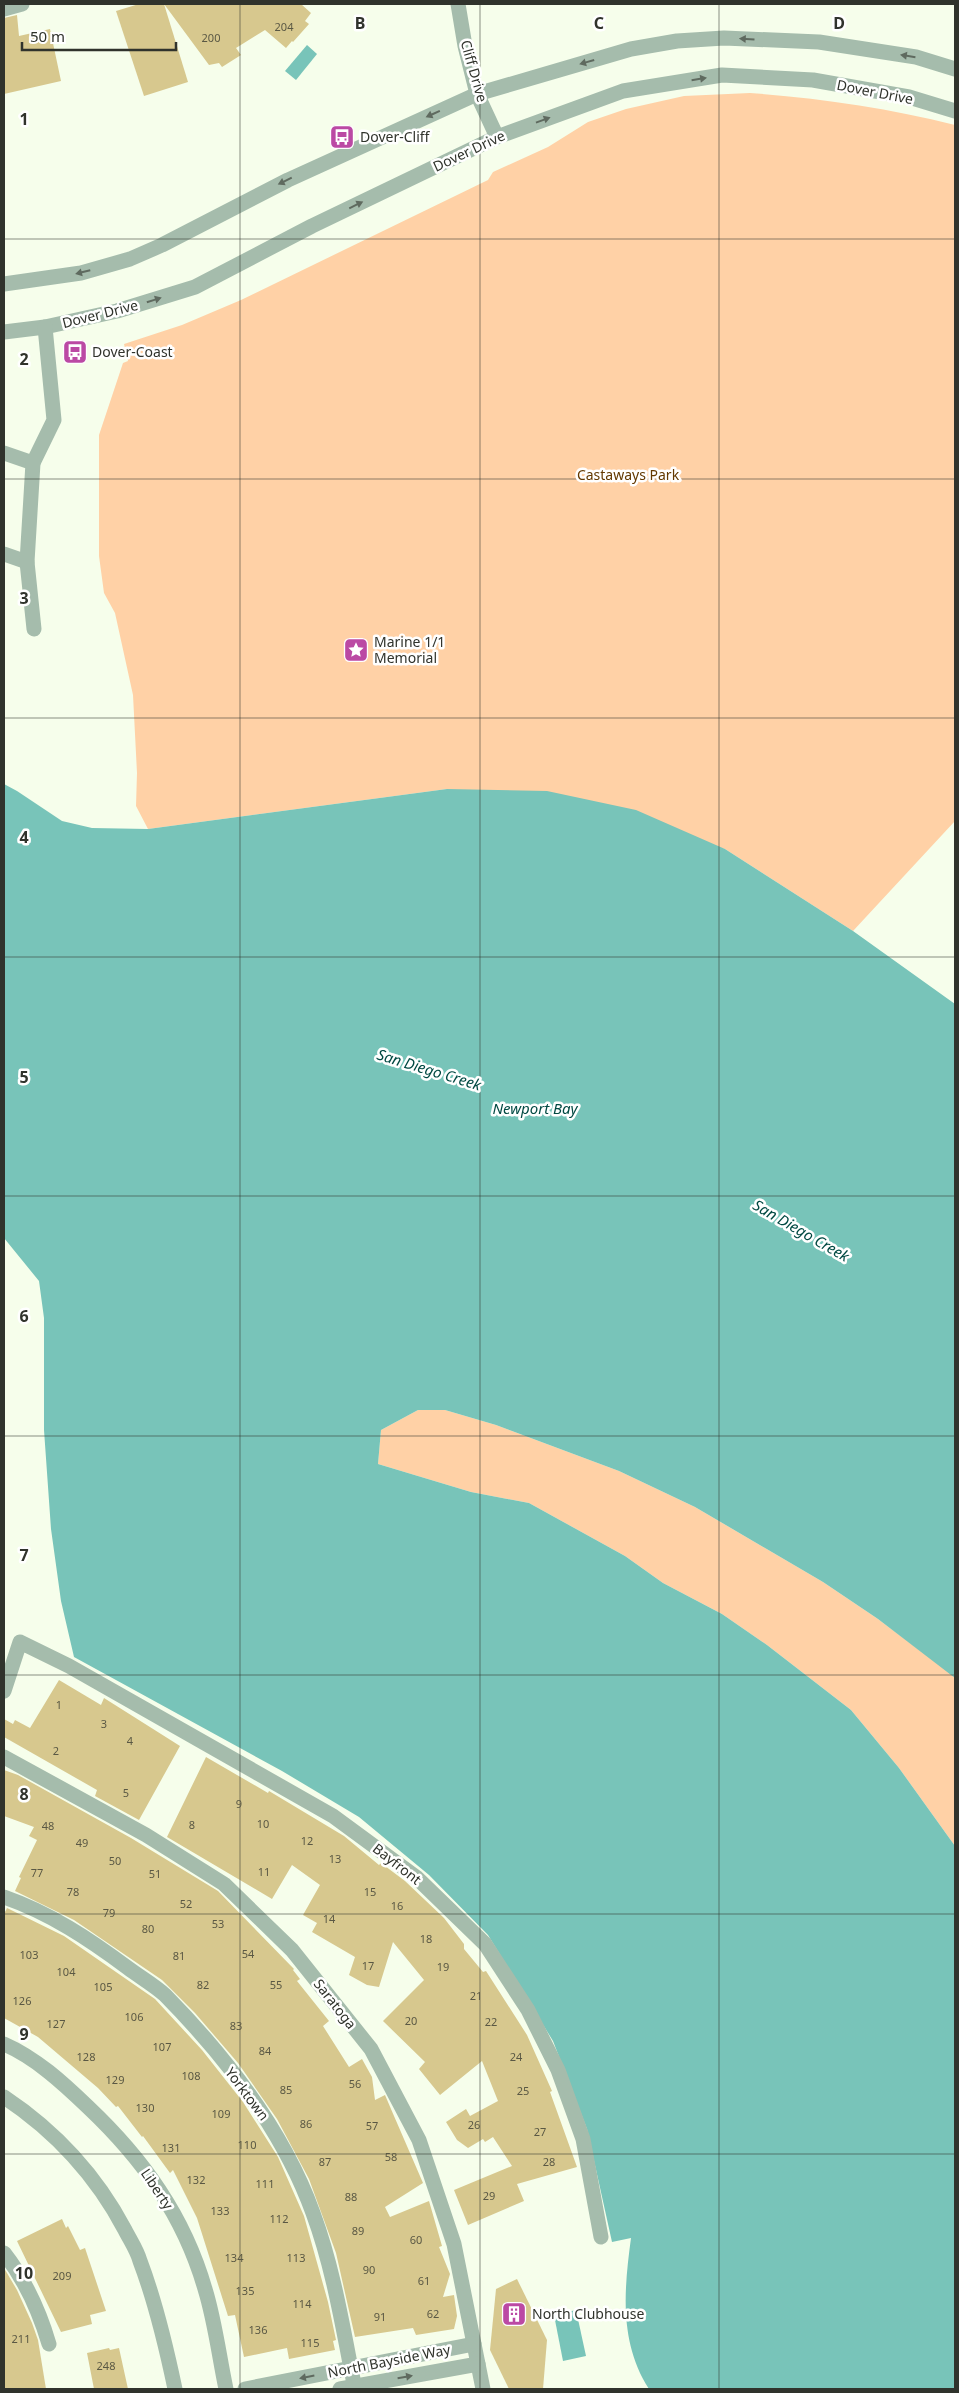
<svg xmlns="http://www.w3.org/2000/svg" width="959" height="2393" viewBox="0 0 959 2393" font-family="'Noto Sans',sans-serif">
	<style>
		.green { fill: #ffd1a6 }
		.water { fill: #78c4b9 }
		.building { fill: #d7c88e }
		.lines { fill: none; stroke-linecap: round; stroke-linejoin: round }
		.minor { stroke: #a5bcac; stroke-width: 15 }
		.oneway { fill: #5f6a5f }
		.grid { fill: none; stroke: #30332c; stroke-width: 1; stroke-opacity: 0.55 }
		.labels { text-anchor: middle; stroke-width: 5; stroke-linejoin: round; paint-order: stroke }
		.number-label { font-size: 11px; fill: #5a5844 }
		.street-label { font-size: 14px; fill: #30332c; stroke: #fff }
		.poi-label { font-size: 14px; fill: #30332c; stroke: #fff; text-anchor: start }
		.park-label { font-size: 14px; fill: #633901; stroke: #fff }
		.water-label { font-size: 15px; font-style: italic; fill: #004942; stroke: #fff }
		.grid-label { font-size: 16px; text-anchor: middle; font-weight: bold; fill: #30332c; stroke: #fff; stroke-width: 5; stroke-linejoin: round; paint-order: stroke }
	</style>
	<rect width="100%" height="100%" fill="#f6feeb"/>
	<g class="green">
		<path d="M750,93C819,98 888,108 955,125V821L853,931L725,849L447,789L148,829L136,806L137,773L133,695L115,613L104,593L99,556V435L123,363L128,361L124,344L182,325L241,300L488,180L493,172L548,147L588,122L626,109L684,96Z"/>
		<path d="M418,1410H445L496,1425L619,1471L695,1507L823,1582L878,1619L950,1673L955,1678V1846L899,1768L851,1710L767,1645L722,1614L663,1583L625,1556L529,1503L471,1492L378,1464L381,1430Z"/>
	</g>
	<g class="water">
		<path d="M307,45L317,54L296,80L285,71Z"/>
		<path d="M4,784L17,791L62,821L92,828L148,829L447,789L547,791L636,810L725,849L853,931L955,1004V1678L878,1619L823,1582L695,1507L619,1471L496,1425L445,1410H418L381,1430L378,1464L471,1492L529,1503L625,1556L663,1583L722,1614L767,1645L851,1710L899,1768L955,1846V2389H649C619,2342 624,2290 631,2238L612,2242L587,2129L553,2041L488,1935L429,1875L359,1817L282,1771L74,1657L61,1601L51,1529L44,1430V1318L39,1281L4,1238Z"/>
		<path d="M576,2310L586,2356L563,2361L554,2315Z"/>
	</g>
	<g class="building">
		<path d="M139,4H164L188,82L144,96L116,11Z"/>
		<path d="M164,4H301L311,13L305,21L309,24L293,42L292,41L286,48L265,30L236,48L241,55L222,67L219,63L209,65Z"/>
		<path d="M17,15L19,36L50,29L61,81L4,94V18Z"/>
		<path d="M59,1680L101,1705L104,1698L180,1746L139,1820L95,1796L97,1790L4,1737V1719L13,1724L15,1720L30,1728Z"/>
		<path d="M206,1757L268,1793L269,1791L344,1836L379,1865L381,1863L405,1881L444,1918L464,1944V1949L483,1972L486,1971L527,2035L552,2091L550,2092L577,2167L517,2184L524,2201L468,2225L454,2190L512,2166L493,2137L485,2142L483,2139L468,2148L457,2140L446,2122L466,2109L470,2116L498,2101L482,2061L440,2095L419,2069L425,2062L383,2021L424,1980L393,1942L379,1987L367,1985L349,1975L355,1957L312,1932L317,1923L303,1915L320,1885L292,1865L272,1899L167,1837Z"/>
		<path d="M4,1770L18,1775L131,1838L218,1891L294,1969L293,1970L300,1979L297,1981L329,2021L323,2026L349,2067L362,2059L372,2077L375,2100L385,2095L394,2116L423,2183L385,2207L390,2217L429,2201L442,2246L439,2247L450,2274L443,2297L454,2295L457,2316L454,2329L416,2335L413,2328L355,2337L336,2253L309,2179L277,2119L238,2063L195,2013L162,1980L74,1920L15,1891L21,1878L19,1877L37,1840L29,1836L34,1827L4,1816Z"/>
		<path d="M7,1908L64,1936L155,1999L202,2050L243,2102L278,2157L304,2216L328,2302L336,2340L333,2341L335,2350L289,2359L287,2348L244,2357L235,2315L228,2316L197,2218L173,2170L170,2173L143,2136L142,2137L118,2106L116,2107L98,2088L38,2037L4,2018V1914Z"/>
		<path d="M62,2219L66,2228L68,2226L80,2250L85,2248L106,2311L90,2315L92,2324L61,2332L17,2241Z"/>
		<path d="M4,2268L17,2290L32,2323L38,2340L46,2389H4Z"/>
		<path d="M517,2279L547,2340L543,2389H509L490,2350L496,2289Z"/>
		<path d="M109,2348L110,2350L119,2348L128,2389H94L87,2353Z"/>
	</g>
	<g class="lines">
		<g class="minor">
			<path d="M458,4L465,46L477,94L497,137"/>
			<path d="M4,9L22,4"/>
			<path d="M4,284L81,273L130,259L162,245L288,180L477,94L631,49L677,41L724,38L819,42L916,57L955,69"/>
			<path d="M4,332L45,327L117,311L195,287L312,226L497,137L623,91L722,75L813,80L909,97L955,111"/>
			<path d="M4,453L33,463"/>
			<path d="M4,554L27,562"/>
			<path d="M34,629L27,562L33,463L54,420L45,327"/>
			<path d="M4,1691L20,1642L69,1666L333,1816L416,1877L485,1944L528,2010L558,2070L583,2139L601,2237"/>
			<path d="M4,1757L146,1835L224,1884L292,1950L371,2049L419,2140L454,2244L483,2389"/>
			<path d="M4,1897C50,1913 89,1939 128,1968C140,1977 154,1985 165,1995C226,2057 283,2130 313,2213C334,2270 343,2329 355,2389"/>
			<path d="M4,2044C36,2058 63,2083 88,2107C143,2159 184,2216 205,2289C215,2321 219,2356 226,2389"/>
			<path d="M4,2097C55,2131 96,2175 125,2230C130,2240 137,2250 140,2261C156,2303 166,2346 175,2389"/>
			<path d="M4,2253C26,2281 39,2310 49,2344"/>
			<path d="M245,2389L474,2344"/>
			<path d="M340,2389L478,2364"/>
		</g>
	</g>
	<defs><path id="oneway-solid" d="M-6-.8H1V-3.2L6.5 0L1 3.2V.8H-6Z" transform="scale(1.25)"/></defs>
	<g class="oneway">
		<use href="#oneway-solid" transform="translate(747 39) rotate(-177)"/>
		<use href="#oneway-solid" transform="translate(908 56) rotate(-171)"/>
		<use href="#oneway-solid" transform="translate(587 62) rotate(164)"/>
		<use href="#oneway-solid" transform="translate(699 79) rotate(-9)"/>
		<use href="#oneway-solid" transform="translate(433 114) rotate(156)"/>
		<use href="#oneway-solid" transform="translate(543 120) rotate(-20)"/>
		<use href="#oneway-solid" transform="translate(285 181) rotate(154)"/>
		<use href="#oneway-solid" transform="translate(356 205) rotate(-26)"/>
		<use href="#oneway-solid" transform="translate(83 272) rotate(166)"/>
		<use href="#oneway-solid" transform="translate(154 300) rotate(-17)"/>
		<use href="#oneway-solid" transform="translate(307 2377) rotate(169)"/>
		<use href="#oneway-solid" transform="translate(405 2377) rotate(-10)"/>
	</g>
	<path class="grid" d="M240,4V2389M480,4V2389M719,4V2389M4,239H955M4,479H955M4,718H955M4,957H955M4,1196H955M4,1436H955M4,1675H955M4,1914H955M4,2154H955"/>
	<defs>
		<symbol id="bus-square" viewBox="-11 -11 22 22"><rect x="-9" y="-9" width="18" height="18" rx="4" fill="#bb49a4" stroke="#fff"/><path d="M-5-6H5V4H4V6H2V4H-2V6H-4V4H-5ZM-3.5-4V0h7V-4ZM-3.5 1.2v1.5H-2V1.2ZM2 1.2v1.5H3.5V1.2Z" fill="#fff"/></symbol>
		<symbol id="sight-square" viewBox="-11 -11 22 22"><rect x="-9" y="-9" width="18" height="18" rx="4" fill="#bb49a4" stroke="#fff"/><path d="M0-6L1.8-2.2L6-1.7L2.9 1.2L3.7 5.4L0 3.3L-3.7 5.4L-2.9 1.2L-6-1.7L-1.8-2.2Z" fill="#fff"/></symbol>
		<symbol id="building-square" viewBox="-11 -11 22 22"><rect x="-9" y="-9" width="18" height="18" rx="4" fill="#bb49a4" stroke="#fff"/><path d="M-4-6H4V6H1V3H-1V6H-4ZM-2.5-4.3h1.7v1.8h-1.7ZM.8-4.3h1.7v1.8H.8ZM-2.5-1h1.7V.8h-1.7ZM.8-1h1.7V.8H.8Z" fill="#fff"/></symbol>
	</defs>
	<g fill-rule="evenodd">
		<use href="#bus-square" x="328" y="123" width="28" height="28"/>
		<use href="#bus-square" x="61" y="338" width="28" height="28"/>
		<use href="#sight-square" x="342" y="636" width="28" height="28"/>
		<use href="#building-square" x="500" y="2300" width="28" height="28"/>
	</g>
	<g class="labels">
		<g class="number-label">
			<text x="284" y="31">204</text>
			<text x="211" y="42">200</text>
			<text x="59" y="1709">1</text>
			<text x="104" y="1728">3</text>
			<text x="130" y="1745">4</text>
			<text x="56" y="1755">2</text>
			<text x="126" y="1797">5</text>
			<text x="239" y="1808">9</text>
			<text x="263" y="1828">10</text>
			<text x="192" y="1829">8</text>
			<text x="48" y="1830">48</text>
			<text x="307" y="1845">12</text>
			<text x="82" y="1847">49</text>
			<text x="335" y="1863">13</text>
			<text x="115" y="1865">50</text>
			<text x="264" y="1876">11</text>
			<text x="37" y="1877">77</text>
			<text x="155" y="1878">51</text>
			<text x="73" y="1896">78</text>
			<text x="370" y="1896">15</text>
			<text x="186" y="1908">52</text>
			<text x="397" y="1910">16</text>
			<text x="109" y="1917">79</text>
			<text x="329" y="1923">14</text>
			<text x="218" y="1928">53</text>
			<text x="148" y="1933">80</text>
			<text x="426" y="1943">18</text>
			<text x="248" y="1958">54</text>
			<text x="29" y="1959">103</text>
			<text x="179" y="1960">81</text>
			<text x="368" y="1970">17</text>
			<text x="443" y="1971">19</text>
			<text x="66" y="1976">104</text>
			<text x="203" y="1989">82</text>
			<text x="276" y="1989">55</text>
			<text x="103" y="1991">105</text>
			<text x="476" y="2000">21</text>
			<text x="22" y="2005">126</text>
			<text x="134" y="2021">106</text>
			<text x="411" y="2025">20</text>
			<text x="491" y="2026">22</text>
			<text x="56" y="2028">127</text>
			<text x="236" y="2030">83</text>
			<text x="162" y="2051">107</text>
			<text x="265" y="2055">84</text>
			<text x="86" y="2061">128</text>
			<text x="516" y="2061">24</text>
			<text x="191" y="2080">108</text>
			<text x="115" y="2084">129</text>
			<text x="355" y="2088">56</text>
			<text x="286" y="2094">85</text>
			<text x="523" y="2095">25</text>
			<text x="145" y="2112">130</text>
			<text x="221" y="2118">109</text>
			<text x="306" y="2128">86</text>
			<text x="474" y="2129">26</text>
			<text x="372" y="2130">57</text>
			<text x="540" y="2136">27</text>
			<text x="247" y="2149">110</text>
			<text x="171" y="2152">131</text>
			<text x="391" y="2161">58</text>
			<text x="325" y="2166">87</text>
			<text x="549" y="2166">28</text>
			<text x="196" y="2184">132</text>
			<text x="265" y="2188">111</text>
			<text x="489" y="2200">29</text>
			<text x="351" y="2201">88</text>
			<text x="220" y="2215">133</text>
			<text x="279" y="2223">112</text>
			<text x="358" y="2235">89</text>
			<text x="416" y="2244">60</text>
			<text x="234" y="2262">134</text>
			<text x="296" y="2262">113</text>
			<text x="369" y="2274">90</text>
			<text x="62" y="2280">209</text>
			<text x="424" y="2285">61</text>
			<text x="245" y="2295">135</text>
			<text x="302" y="2308">114</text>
			<text x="433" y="2318">62</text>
			<text x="380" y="2321">91</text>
			<text x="258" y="2334">136</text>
			<text x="21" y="2343">211</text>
			<text x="310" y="2347">115</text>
			<text x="106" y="2370">248</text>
		</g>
		<g class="street-label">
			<text transform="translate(474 71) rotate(74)" y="5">Cliff Drive</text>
			<text transform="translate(875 92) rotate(11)" y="5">Dover Drive</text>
			<text transform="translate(469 151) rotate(-25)" y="5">Dover Drive</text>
			<text transform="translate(100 314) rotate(-14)" y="5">Dover Drive</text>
			<text transform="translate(397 1864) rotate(38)" y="5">Bayfront</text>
			<text transform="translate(335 2004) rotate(52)" y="5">Saratoga</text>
			<text transform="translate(247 2094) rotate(53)" y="5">Yorktown</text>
			<text transform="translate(157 2189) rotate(56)" y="5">Liberty</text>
			<text transform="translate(389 2361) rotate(-11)" y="5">North Bayside Way</text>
		</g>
		<g class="poi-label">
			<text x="360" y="142">Dover-Cliff</text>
			<text x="92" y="357">Dover-Coast</text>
			<text x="374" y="647">Marine 1/1<tspan x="374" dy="16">Memorial</tspan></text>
			<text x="532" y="2319">North Clubhouse</text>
		</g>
		<g class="park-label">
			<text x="628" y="480">Castaways Park</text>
		</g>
		<g class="water-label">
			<text transform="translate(429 1070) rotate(17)" y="5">San Diego Creek</text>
			<text x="535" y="1114">Newport Bay</text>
			<text transform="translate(801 1231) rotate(30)" y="5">San Diego Creek</text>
		</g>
	</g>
	<g class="grid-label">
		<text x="360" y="29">B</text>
		<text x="599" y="29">C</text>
		<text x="839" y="29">D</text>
		<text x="24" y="125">1</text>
		<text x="24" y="365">2</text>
		<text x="24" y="604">3</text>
		<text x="24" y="843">4</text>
		<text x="24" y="1083">5</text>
		<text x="24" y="1322">6</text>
		<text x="24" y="1561">7</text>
		<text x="24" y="1800">8</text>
		<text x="24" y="2040">9</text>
		<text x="24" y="2279">10</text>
	</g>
	<rect width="959" height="2393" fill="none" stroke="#30332c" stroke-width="10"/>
	<path d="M22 42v8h154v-8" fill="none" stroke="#30332c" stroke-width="2.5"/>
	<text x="30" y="42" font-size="15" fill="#30332c" stroke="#ffffff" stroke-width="4" paint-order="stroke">50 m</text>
</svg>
